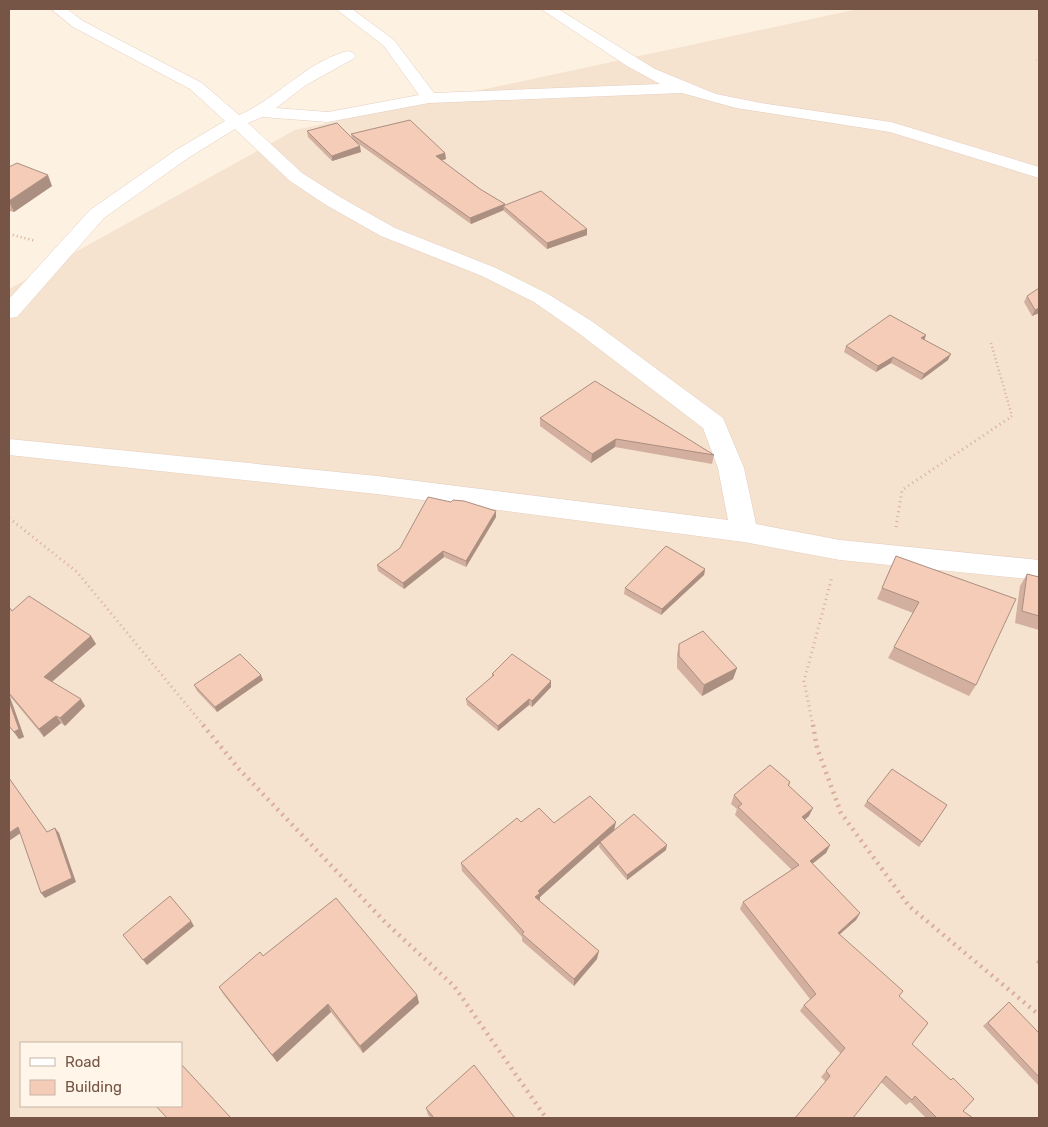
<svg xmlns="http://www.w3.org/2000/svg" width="1048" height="1127" viewBox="0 0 1048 1127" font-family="Rubik,sans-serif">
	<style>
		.residential { fill: #f5e2cf; fill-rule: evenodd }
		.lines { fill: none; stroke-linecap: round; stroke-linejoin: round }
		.minor-casing { stroke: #e4cec0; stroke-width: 1 }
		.path-far3 { stroke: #d9af9b; stroke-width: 2; stroke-dasharray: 0.5 2.5; stroke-linecap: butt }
		.path-far2 { stroke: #d9af9b; stroke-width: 2.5; stroke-dasharray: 1 3; stroke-linecap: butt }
		.path-far1 { stroke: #d9af9b; stroke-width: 3; stroke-dasharray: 1 4; stroke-linecap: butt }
		.path { stroke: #d9af9b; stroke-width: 4.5; stroke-dasharray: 2 5; stroke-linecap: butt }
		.minor { fill: #fff; fill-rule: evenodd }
		.wall { fill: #d2af9e }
		.shaded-wall { fill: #ab8f81 }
		.building { fill: #f4ccb8; stroke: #ab8f81 }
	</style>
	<rect width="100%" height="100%" fill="#fdf1e1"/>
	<path class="residential" d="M858,9H1039V1118H9V289L295,130ZM21,1043H181V1106H21Z"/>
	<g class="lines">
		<defs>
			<path id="minor" d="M51,9H67L83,21L202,83L239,115C277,99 307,61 348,51L353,53L356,56L353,59L306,85L276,108L328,112L419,95L384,46L336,9H352L394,40L434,93L660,84L627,66L541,9H558L655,69L716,94L761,103L891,122L1039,167V178L890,132L736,108L682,93L429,103L328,122L262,117L248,123L302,173L340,197L395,228L496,268L548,294L593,322L723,418L744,468L756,524L840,540L1039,560V580L840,560L744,542L377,494L9,455V439L377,476L728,520L718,468L703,428L577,332L534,302L482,276L381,236L326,205L290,181L235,129L188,158L104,218L17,317L9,318V299L90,210L176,150L225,121L190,89L73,27Z"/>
		</defs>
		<use href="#minor" class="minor-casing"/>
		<path class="path-far3" d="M1036,60L1039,61"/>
		<g class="path-far2">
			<path d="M9,234L36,241"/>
			<path d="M991,343L1012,416L1009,418"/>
		</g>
		<g class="path-far1">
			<path d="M9,518L77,572L204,726"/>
			<path d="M896,527L902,490L1011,417"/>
			<path d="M813,726L804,681L832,577"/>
		</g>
		<g class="path">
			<path d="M203,725L239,769L386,923L454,986L546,1118"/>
			<path d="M813,725L817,748L841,813L909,906L1039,1015"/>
		</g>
		<use href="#minor" class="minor"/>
	</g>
	<g class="wall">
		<path d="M307,131L352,138L351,134L445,153L446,159L441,160L480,189L505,205L587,229V235L547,249L504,211V210L471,224L356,142L361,152L332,161L308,137Z"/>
		<path d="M9,167L52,186L14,212L9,211Z"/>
		<path d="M1027,296L1039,313L1032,316L1024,302Z"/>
		<path d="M926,335L924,340L948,360L921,380L891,363L876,372L844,352L846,346Z"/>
		<path d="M540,418L714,455L712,464L615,447L591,463L540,426Z"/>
		<path d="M496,517L466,567L444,557L404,589L378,571L377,565Z"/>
		<path d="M896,556L976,685L969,696L888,658L894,647L913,613L877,599Z"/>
		<path d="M705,569L704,575L661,615L624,594L625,588Z"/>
		<path d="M1027,574L1039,577V630L1015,623L1020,586Z"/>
		<path d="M9,607L12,611L91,636L96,644L52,682L85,706L65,726L61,723L44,737L9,695L24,737L19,739L9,726Z"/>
		<path d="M679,644L737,668L733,679L702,696L677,668V655Z"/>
		<path d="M492,674L551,687L532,707L529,705L498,731L467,705L466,699L492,677Z"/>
		<path d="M263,680L217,712L197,691L194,685Z"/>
		<path d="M790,782L789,786L809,816L805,820L830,845L826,853L812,863L860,913L856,920L839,935L899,996L912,1044L963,1111L973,1118H926L910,1102L906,1105L881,1082L825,1081L821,1077L841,1054L800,1011L804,1005L810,999L740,909L743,902L792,870L735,815L737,809L731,804L734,795Z"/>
		<path d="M867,801L947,805L919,847L864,806Z"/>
		<path d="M554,823L614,830L666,850L627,880L599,847L600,843L540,897V901L597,959L574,986L522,941V937L462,871L461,863Z"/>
		<path d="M263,956L417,995L419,1003L363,1053L331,1012L277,1062L224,995L219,987Z"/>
		<path d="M1039,959V965L1036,962Z"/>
		<path d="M1009,1002L1039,1033V1086L983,1026Z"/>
		<path d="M426,1108L515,1118H431L428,1115Z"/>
	</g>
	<g class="shaded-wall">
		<path d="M360,146L361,152L332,161V156Z"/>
		<path d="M445,153L446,159L436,162V156Z"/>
		<path d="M48,175L52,186L14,212L9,201Z"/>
		<path d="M505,204V207L503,206L504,210L471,224L470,218Z"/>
		<path d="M587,229V235L547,249V243Z"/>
		<path d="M1039,308V313L1032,316L1035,310Z"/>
		<path d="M926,335L924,341L921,338Z"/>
		<path d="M951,354L948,360L921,380L924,374Z"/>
		<path d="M893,357L891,363L876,372L878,366Z"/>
		<path d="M616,439L615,447L591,463L592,454Z"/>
		<path d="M496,511V517L466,567V561Z"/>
		<path d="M443,551L444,557L404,589L403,583Z"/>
		<path d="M705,569L704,575L661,615L662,609Z"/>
		<path d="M91,636L96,644L49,684L44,677Z"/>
		<path d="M737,668L733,679L702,696L704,685Z"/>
		<path d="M261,675L263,680L217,712L215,707Z"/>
		<path d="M551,681V687L532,707V701Z"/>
		<path d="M9,694L24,737L19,739L14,732L9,701Z"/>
		<path d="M81,699L85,706L65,726L60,718Z"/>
		<path d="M529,699V705L498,731V726Z"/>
		<path d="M56,716L61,723L44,737L39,729Z"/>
		<path d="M813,808L809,816L798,825L802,817Z"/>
		<path d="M616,822L614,831L540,897V901L535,897L538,891Z"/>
		<path d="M18,827L22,832L9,841V833Z"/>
		<path d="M55,828L59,833L76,882L45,898L41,893Z"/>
		<path d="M667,845L666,850L627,880V875Z"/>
		<path d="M830,845L826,853L806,869L810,861Z"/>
		<path d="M860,913L856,920L833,940L838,933Z"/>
		<path d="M191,921L194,926L147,965L143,960Z"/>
		<path d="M599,951L597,959L574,986V979Z"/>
		<path d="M417,995L419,1003L363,1053L360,1046Z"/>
		<path d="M328,1004L331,1012L277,1062L272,1055Z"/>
	</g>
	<g class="building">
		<path d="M410,120L445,153L436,156L480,189L505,204L470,218L351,134Z"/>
		<path d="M337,123L360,146L332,156L307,131Z"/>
		<path d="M17,163L48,175L9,201V167Z"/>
		<path d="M541,191L587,229L547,243L503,206Z"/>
		<path d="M1039,288V308L1035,310L1027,296Z"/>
		<path d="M890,315L926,335L921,338L951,354L924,374L893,357L878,366L846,346Z"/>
		<path d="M595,381L714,455L616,439L592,454L540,418Z"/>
		<path d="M428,497L451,502L453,500L464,501L496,511L466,561L443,551L403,583L377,565L400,548Z"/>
		<path d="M666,546L705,569L662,609L625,588Z"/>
		<path d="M896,556L1016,599L976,685L894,647L919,602L882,588Z"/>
		<path d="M1027,574L1039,577V616L1022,611Z"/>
		<path d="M29,596L91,636L44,677L81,699L60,718L56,716L39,729L9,693V607L12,611Z"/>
		<path d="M703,631L737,668L704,685L679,656V644Z"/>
		<path d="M240,654L261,675L215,707L194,685Z"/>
		<path d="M512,654L551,681L532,701L529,699L498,726L466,699L494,675L492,674Z"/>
		<path d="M9,701L19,729L14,732L9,726Z"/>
		<path d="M770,765L790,782L788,785L813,808L802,817L830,845L810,861L860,913L838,933L903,991L899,996L928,1023L912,1044L951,1080L953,1078L974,1099L963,1111L973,1118H937L915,1096L912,1100L886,1076L853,1118H795L830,1076L826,1071L845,1048L804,1005L816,994L743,902L799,865L738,807L742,804L734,795Z"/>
		<path d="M892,769L947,805L922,842L867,801Z"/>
		<path d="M9,778L47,832L55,828L72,878L41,893L18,827L9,833Z"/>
		<path d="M590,796L616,822L538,891L540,893L535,897L599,951L574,979L522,934L524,932L461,863L517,818L521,822L539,808L554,823Z"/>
		<path d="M634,814L667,845L627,875L600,842Z"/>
		<path d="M170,896L191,921L143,960L123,935Z"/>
		<path d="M336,898L417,995L360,1046L328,1004L272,1055L219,987L260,952L263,956Z"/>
		<path d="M1009,1002L1039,1033V1077L988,1023Z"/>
		<path d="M181,1064L231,1118H167L156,1106H181Z"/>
		<path d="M474,1065L515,1118H434L426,1108Z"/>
	</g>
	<rect width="1048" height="1127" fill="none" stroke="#765547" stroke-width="20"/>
	<rect x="20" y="1042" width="162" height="65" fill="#fff5e9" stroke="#c8b5a8"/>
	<rect x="30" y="1058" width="25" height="8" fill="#ffffff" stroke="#c8b5a8"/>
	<text x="65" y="1067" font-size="15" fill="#765547">Road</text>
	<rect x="30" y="1080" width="25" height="15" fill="#f4ccb8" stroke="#c8b5a8"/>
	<text x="65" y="1092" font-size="15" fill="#765547">Building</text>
</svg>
